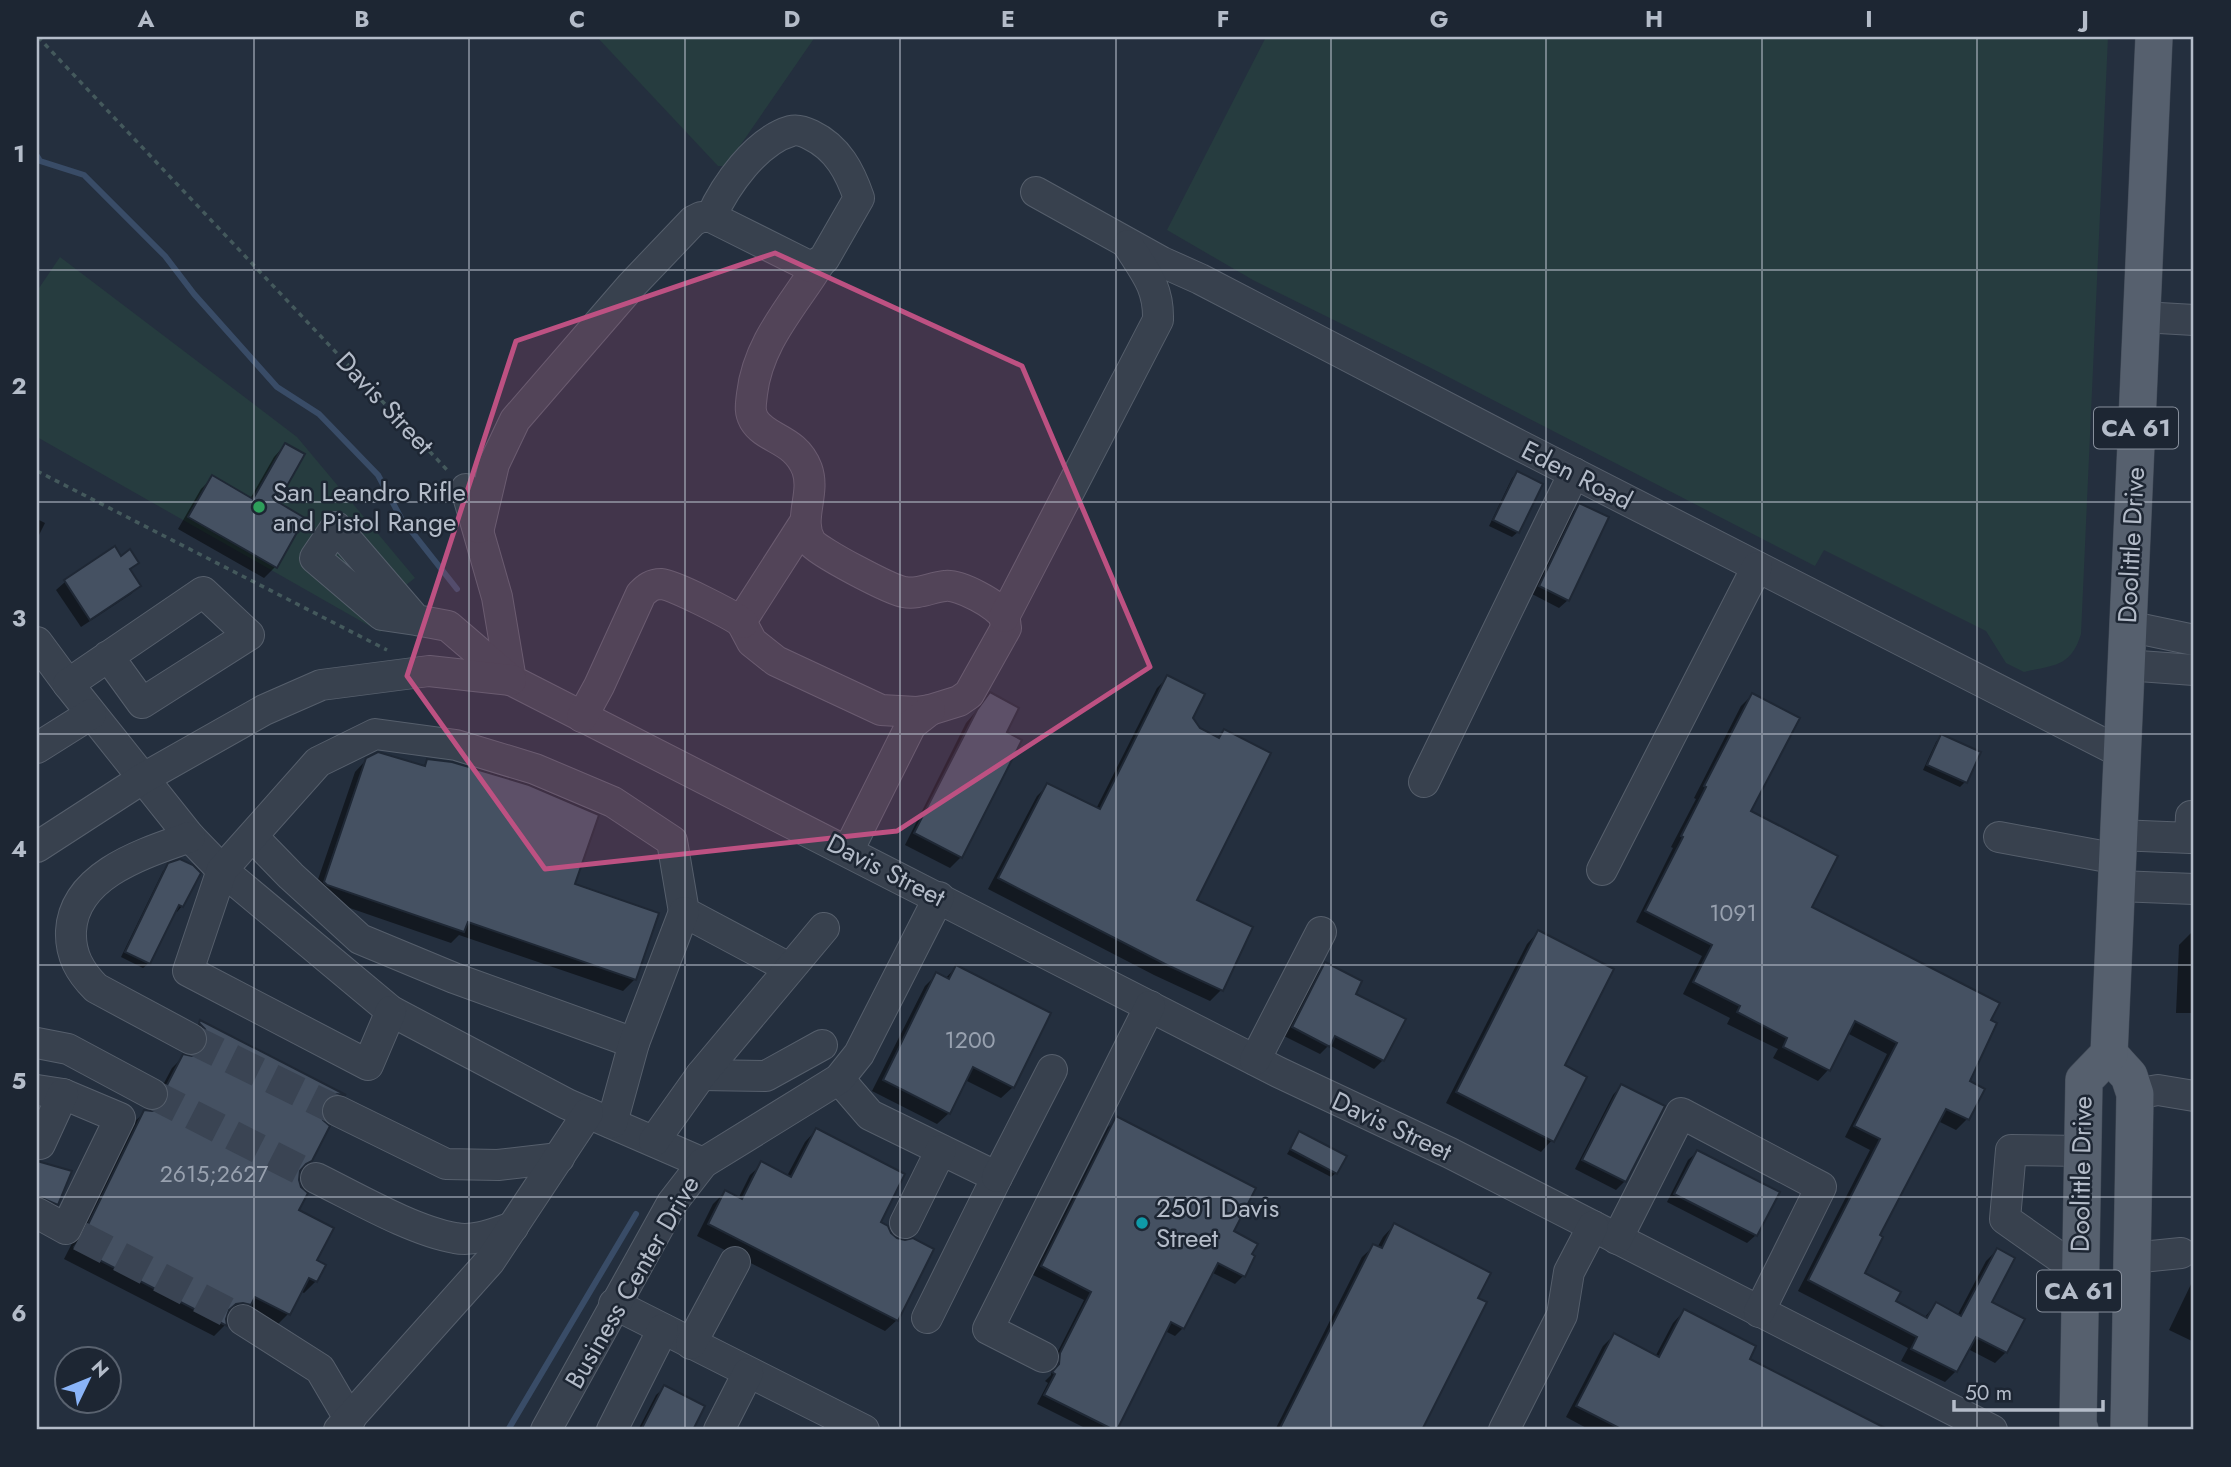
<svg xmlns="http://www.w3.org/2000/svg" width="2231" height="1467" viewBox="0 0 2231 1467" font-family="Jost,sans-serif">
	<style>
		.green { fill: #263c3f }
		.shadow { fill: #0007 }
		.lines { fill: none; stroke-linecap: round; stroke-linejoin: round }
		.stream { stroke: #394c67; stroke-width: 6 }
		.building { fill: #455162; stroke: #1f2835; stroke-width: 2 }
		.minor-tunnel { stroke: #3a4453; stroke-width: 30; stroke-dasharray: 30 15; stroke-linecap: butt }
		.minor-casing { stroke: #565f6c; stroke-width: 32 }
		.major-casing { stroke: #414a57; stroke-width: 38 }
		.path { stroke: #44595c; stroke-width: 3.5; stroke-dasharray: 5 5; stroke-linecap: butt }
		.minor { stroke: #38414e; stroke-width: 30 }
		.major { stroke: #56606e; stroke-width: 37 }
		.marked { fill: #bd5182; fill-opacity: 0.2; stroke: #bd5182; stroke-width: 5; stroke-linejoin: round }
		.grid { fill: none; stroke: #b4bcc9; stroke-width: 2; stroke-opacity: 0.55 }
		.leisure-dot { fill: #2e9e5b; stroke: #1d2633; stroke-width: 2.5 }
		.culture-dot { fill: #0f9aa8; stroke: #1d2633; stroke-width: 2.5 }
		.labels { text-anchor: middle; stroke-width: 5; stroke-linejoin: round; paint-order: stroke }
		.number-label { font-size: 23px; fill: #98a1af }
		.shield { fill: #1d2633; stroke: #878f9c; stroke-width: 2 }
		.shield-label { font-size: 24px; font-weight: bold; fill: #b4bcc9 }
		.street-label { font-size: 26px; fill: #b4bcc9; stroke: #1d2633 }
		.poi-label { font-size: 26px; fill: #b4bcc9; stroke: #1d2633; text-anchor: start }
		.neatline { fill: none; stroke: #b4bcc9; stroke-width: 2.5 }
		.grid-label { font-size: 23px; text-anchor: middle; font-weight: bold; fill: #b4bcc9 }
	</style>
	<rect width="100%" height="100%" fill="#242f3e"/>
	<g class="green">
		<path d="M597,37H815L726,166H718Z"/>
		<path d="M1266,37H2108L2081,634C2071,667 2054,665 2024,672L2006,663L1986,631L1824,550L1815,566L1429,367L1253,280L1167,230Z"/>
		<path d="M60,257L297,437L415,578L406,585L417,598L380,632L37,437V291Z"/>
	</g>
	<g class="shadow">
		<path d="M2194,183V291H2191Z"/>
		<path d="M285,445L275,503V567L264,578L178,529L201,489L212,478L250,499L274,457Z"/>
		<path d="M1517,473L1518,532L1512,537L1489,526L1512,478Z"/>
		<path d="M1579,505L1568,600L1559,608L1532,594L1571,513Z"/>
		<path d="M37,519L45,523L37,539Z"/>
		<path d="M114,549L139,586L131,594L81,627L56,590L65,582Z"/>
		<path d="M1168,677L1199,730L1216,739L1224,731L1195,901L1221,990L1210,1001L1154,975L988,889L1037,796L1048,785L1096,809L1157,688Z"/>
		<path d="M990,695L1005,733L961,857L950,868L905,845L966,723Z"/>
		<path d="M1752,695L1749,812L1810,908L1968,1082L1983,1089L1967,1119L1956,1130L1938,1121L1878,1236L1862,1274L1894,1302L1924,1318L1936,1304L1957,1316L1986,1261L1997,1250L1990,1303L2006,1352L1995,1363L1968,1349L1956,1371L1945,1382L1901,1361L1908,1348L1798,1291L1870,1150L1845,1137L1887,1054L1847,1033L1828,1070L1818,1081L1773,1058L1778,1049L1727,1024L1730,1018L1683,994L1702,956L1636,922L1673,848L1671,847L1696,799L1694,798L1741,706Z"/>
		<path d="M1941,736L1966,781L1960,787L1923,770L1936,742Z"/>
		<path d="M367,759L422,767L428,761L573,885L635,979L623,991L459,935L451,943L315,896L313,894L355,772Z"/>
		<path d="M169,865L182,906L177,912L174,911L149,963L143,968L121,957L163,871Z"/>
		<path d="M1538,932L1563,1066L1552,1140L1541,1152L1446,1103L1527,944Z"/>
		<path d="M2191,933H2194V1013H2176L2179,945Z"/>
		<path d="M1325,965L1354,994L1383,1060L1374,1069L1329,1045L1320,1054L1284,1036L1317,973Z"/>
		<path d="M956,967L1013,1087L1001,1098L965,1080L949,1113L937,1124L872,1091L925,986L937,974L945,979Z"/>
		<path d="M201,1022L343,1095L332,1106H320L310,1160L298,1173L297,1211L315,1261L316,1281L304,1293L300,1291L288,1314L277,1325L230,1313L225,1315V1325L214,1336L64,1259L133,1123L145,1112H157L156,1098L172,1068L184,1056L196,1057L198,1050L189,1034Z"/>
		<path d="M1621,1086L1625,1181L1616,1190L1575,1169L1613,1095Z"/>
		<path d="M1117,1119L1232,1232L1243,1276L1235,1284L1211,1272L1183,1328L1175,1336L1165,1331L1115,1430H1089L1037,1404L1048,1383L1045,1381L1051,1375L1052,1363L1084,1300L1033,1275L1108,1127Z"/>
		<path d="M816,1130L879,1223L897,1320L885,1331L697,1236L713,1204L725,1192L738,1199L750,1175L762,1164L787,1176L805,1142Z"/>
		<path d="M1300,1133L1336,1173L1331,1177L1287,1154Z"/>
		<path d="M1697,1152L1756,1235L1747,1243L1667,1202L1688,1160Z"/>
		<path d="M37,1162L43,1163L57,1204L48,1212L37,1206Z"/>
		<path d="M1394,1225L1476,1299L1485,1303L1420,1430H1275L1362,1257L1374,1246L1377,1248L1383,1237Z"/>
		<path d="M2194,1278V1342L2169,1330Z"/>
		<path d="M1684,1311L1747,1360L1885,1430H1590L1566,1417L1603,1346L1614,1335L1655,1357L1673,1323Z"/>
		<path d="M665,1387L703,1406L691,1430H638L656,1395Z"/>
	</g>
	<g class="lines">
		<g class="stream">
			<path d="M37,156L40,161L84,175L165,256L194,294L277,387L319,414L378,475L401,518L457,589"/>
			<path d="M508,1430L636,1214"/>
		</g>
	</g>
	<g class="building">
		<path d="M285,443L305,454L278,502L305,518L277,568L188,517L212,475L253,499Z"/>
		<path d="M1517,471L1543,484L1519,533L1493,520Z"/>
		<path d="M1579,503L1609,517L1569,601L1539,586Z"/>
		<path d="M115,546L121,556L130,549L139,563L130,569L141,586L90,620L64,580Z"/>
		<path d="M1167,675L1205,694L1193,718L1200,728L1219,738L1224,729L1271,753L1197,900L1253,927L1223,991L1165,964L998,878L1047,783L1100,809Z"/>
		<path d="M990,692L1019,708L1007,732L1022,740L962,858L914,833L977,710Z"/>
		<path d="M1752,693L1800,718L1751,811L1838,856L1812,907L2000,1003L1991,1020L1997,1023L1970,1081L1985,1089L1969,1120L1946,1109L1880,1235L1883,1237L1865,1273L1901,1292L1896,1301L1927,1318L1936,1302L1961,1316L1997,1248L2015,1258L1992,1302L2025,1319L2007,1353L1976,1337L1957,1372L1911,1349L1917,1337L1808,1280L1880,1139L1854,1126L1897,1043L1855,1021L1830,1071L1783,1047L1787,1038L1737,1012L1740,1006L1693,982L1712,945L1645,911L1683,837L1681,836L1706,787L1704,786Z"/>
		<path d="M1941,734L1981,752L1967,783L1927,765Z"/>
		<path d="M378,752L425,766L427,759L452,762L529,785L599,815L575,884L659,913L636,980L468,922L464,932L327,885L324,882L366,758Z"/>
		<path d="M180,859L193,865L201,873L183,907L179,905L150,964L125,952L168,863Z"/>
		<path d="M1538,930L1614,969L1565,1065L1587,1077L1554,1142L1456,1092Z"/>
		<path d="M1325,962L1362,981L1356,994L1406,1019L1384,1061L1335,1036L1330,1047L1292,1027Z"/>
		<path d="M956,965L1051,1013L1014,1088L973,1067L950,1114L883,1080L936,972L949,979Z"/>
		<path d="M200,1020L346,1095L336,1094L329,1096L323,1103L321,1113L323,1120L330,1126L312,1161L306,1164L300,1171L299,1180L301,1187L308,1193L299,1210L334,1228L317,1260L326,1265L317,1282L309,1278L290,1315L255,1297L251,1305L243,1303L236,1304L229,1310L226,1319L227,1326L74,1247L82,1237L144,1110L152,1111L161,1109L167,1103L169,1094L167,1085L183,1054L192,1056L200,1054L206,1048L208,1038L205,1029L199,1023Z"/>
		<path d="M1621,1084L1665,1106L1626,1182L1582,1160Z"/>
		<path d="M1116,1116L1256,1188L1234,1231L1258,1244L1252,1254L1255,1256L1245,1277L1218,1263L1184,1329L1171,1322L1117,1430H1114L1044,1395L1055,1374L1052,1372L1059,1364L1060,1353L1091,1292L1041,1266Z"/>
		<path d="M816,1128L905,1174L881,1222L888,1226L891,1233L897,1238L905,1240L913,1238L934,1249L898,1321L708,1224L725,1190L742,1199L761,1161L791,1177Z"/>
		<path d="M1299,1131L1347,1156L1337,1174L1290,1149Z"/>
		<path d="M1697,1150L1780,1192L1757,1236L1674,1194Z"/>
		<path d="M37,1161L72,1171L58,1205L37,1196Z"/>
		<path d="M1394,1223L1491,1273L1478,1298L1487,1302L1422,1430H1279L1373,1244L1382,1248Z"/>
		<path d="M1684,1309L1756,1346L1750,1359L1889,1430H1623L1576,1406L1614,1333L1659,1357Z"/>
		<path d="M664,1385L705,1406L693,1430H641Z"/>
	</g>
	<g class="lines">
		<g class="minor-tunnel">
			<path d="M191,1039L338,1111"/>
			<path d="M152,1094L316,1178"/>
			<path d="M80,1236L243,1320"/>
		</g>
		<defs>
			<g id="minor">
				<path d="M1036,192L1162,262L1200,279L1511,441L2122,753"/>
				<path d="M2142,317L2194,320"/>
				<path d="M466,489L497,597L511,680L1278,1072L1450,1153L1992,1430"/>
				<path d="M805,522L744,617L743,625L752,642L776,661L881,710L916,712L930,710L959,701L969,694L1006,628C1005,624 1006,621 1004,617C999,605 959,584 945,586C932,587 918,595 904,592C891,590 818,552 811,542C797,520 816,494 807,469C795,438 766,440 754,420C749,411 751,404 752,394C758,342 793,306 819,264"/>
				<path d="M479,528L494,464L515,420L631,286L693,221L701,217H711L811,267L824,259L859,198C850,172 838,148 811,135C805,132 798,129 791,131C756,141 725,186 711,217"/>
				<path d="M1004,617L1158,320C1159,287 1145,272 1128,245"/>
				<path d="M416,620L382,615L315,558L336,527L416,620L448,626L511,680"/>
				<path d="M2127,626L2194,640"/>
				<path d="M37,642L68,684"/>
				<path d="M108,656L142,703L249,635L203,592L68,684L190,837L222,870L391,1011L567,1104L703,1163"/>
				<path d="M2125,665L2194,670"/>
				<path d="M582,717L599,686L641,594C647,588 652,584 661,584C674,585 730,614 743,623"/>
				<path d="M37,748L91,714"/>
				<path d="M1424,782L1574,473"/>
				<path d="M2118,835L2190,838L2191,816"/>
				<path d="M190,837C145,853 74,874 71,931C70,955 80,972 96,988L191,1039"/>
				<path d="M253,837L291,876L360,939L454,978L634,1043"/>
				<path d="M1999,837L2118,859"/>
				<path d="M37,847L142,779L264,710L321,685L429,671L511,680"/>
				<path d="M848,851L911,725L930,710"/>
				<path d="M1602,870L1757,567"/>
				<path d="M2118,886L2194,889"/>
				<path d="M391,1011L368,1065L188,971L222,870L318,762L375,734L456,745L535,769L613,802L672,841L684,912L789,968"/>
				<path d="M37,1043L68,1049L152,1094"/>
				<path d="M1255,1060L1321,932"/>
				<path d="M701,1075L766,1076L822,1045"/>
				<path d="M839,1079L870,1115L997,1177L927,1318"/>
				<path d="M37,1090L63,1094L120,1118L66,1229L37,1213"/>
				<path d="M2135,1094L2158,1090L2194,1096"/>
				<path d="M338,1111L446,1164L498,1165L559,1158"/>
				<path d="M612,1123L634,1043L684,912"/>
				<path d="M654,1141L701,1075L824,928"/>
				<path d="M40,1144L63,1094"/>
				<path d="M997,1177L1052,1070"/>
				<path d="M316,1178C355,1197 413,1231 455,1238C474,1242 495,1233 513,1227"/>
				<path d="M905,1223L941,1150"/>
				<path d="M1617,1239L1681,1113L1821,1187L1759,1312"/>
				<path d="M2132,1258L2181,1253"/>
				<path d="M2079,1271L2005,1219L2011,1150L2082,1151"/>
				<path d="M614,1304L864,1430"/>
				<path d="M243,1320L320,1369L350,1420"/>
				<path d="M691,1344L735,1262"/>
				<path d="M1043,1357L988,1329L1150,1006"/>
				<path d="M339,1430L490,1261L588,1113"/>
				<path d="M546,1430L672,1203L703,1163L839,1079L859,1054L939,897"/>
				<path d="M612,1430L663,1329"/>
				<path d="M719,1430L748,1373"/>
				<path d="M1504,1430L1562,1315L1569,1272L1593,1226"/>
			</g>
			<g id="major">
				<path d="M2109,1054L2129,1076L2135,1094L2129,1430"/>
				<path d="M2080,1430L2078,1424L2084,1080L2109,1054L2154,37"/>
			</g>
		</defs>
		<use href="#minor" class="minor-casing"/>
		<use href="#major" class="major-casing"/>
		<g class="path">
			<path d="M38,37L450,473"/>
			<path d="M37,471L387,650"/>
		</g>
		<use href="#minor" class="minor"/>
		<use href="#major" class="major"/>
	</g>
	<path class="marked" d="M775,253L1022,366L1150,667L897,831L545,869L407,676L516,341Z"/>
	<path class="grid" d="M254,37V1430M469,37V1430M685,37V1430M900,37V1430M1116,37V1430M1331,37V1430M1546,37V1430M1762,37V1430M1977,37V1430M37,270H2194M37,502H2194M37,734H2194M37,965H2194M37,1197H2194"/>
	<circle class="leisure-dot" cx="259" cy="507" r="7"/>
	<circle class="culture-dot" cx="1142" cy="1223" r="7"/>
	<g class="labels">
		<g class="number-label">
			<text x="1733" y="921">1091</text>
			<text x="970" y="1048">1200</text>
			<text x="214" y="1182">2615;2627</text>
		</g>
		<g class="shield">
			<rect x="2094" y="407.5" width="84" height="41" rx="5"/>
			<rect x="2037" y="1270.5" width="84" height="41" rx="5"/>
		</g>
		<g class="shield-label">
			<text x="2136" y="436">CA 61</text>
			<text x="2079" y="1299">CA 61</text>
		</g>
		<g class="street-label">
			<text transform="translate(385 403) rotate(47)" y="9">Davis Street</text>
			<text transform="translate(1577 475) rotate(27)" y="9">Eden Road</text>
			<text transform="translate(2131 545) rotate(-87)" y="9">Doolittle Drive</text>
			<text transform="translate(886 870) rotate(27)" y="9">Davis Street</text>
			<text transform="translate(1392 1126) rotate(25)" y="9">Davis Street</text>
			<text transform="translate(2081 1174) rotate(-89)" y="9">Doolittle Drive</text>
			<text transform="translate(632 1282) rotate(-60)" y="9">Business Center Drive</text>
		</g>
		<g class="poi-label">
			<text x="273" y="501">San Leandro Rifle<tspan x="273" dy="30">and Pistol Range</tspan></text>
			<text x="1156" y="1217">2501 Davis<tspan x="1156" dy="30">Street</tspan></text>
		</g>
	</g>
	<rect width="2231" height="1467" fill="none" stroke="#1d2633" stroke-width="77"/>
	<g transform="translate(88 1380) rotate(47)"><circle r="33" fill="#1d2633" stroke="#59626f" stroke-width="2"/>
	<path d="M0-5L12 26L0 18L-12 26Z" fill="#8ab4f8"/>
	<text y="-10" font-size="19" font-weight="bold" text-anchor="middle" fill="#b4bcc9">N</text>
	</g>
	<path d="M1954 1400v10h149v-10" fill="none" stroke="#b4bcc9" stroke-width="3.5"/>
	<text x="1965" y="1400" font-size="21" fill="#b4bcc9" stroke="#1d2633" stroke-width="5" paint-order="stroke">50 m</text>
	<rect x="38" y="38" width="2154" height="1390" class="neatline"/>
	<g class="grid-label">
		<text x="146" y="27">A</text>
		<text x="362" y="27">B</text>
		<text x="577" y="27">C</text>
		<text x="792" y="27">D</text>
		<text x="1008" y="27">E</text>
		<text x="1223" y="27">F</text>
		<text x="1439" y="27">G</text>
		<text x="1654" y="27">H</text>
		<text x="1869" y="27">I</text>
		<text x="2085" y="27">J</text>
		<text x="19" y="162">1</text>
		<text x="19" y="394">2</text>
		<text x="19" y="626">3</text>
		<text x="19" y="857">4</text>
		<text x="19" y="1089">5</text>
		<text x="19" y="1321">6</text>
	</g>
</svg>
